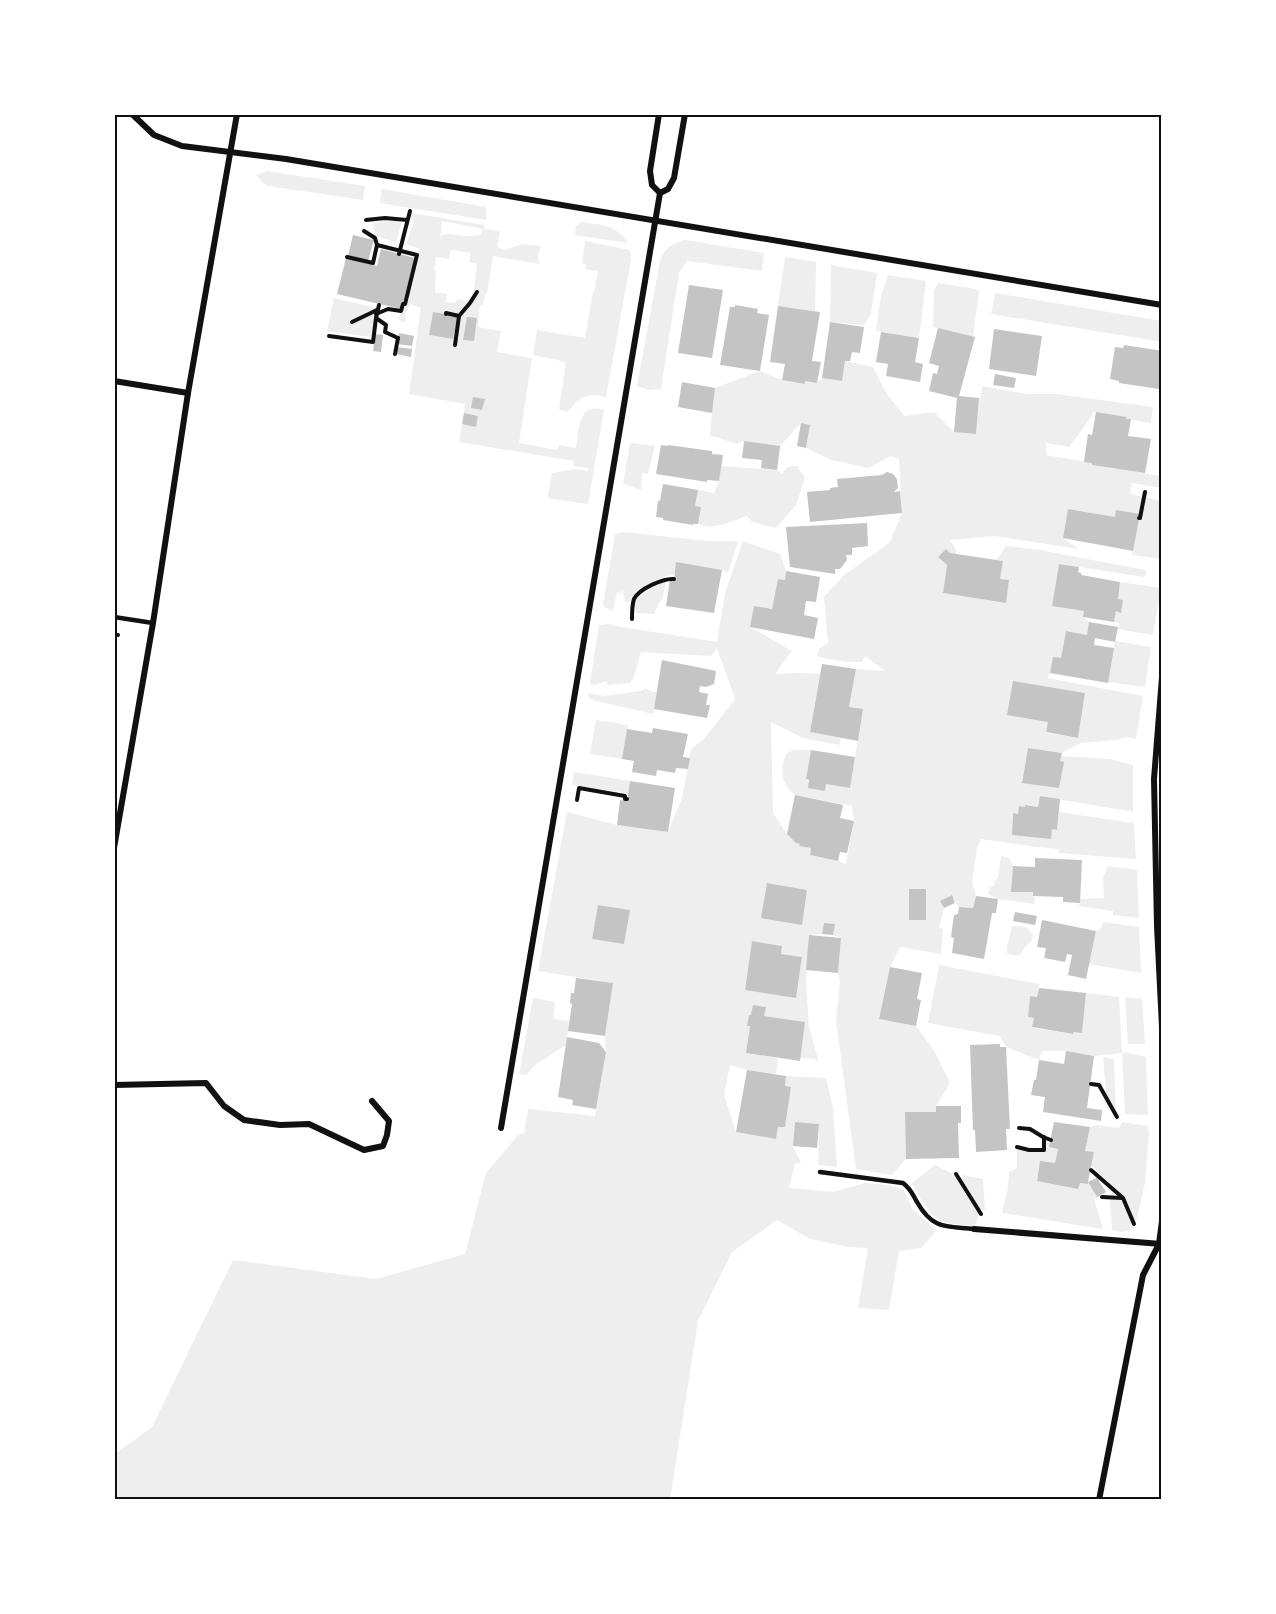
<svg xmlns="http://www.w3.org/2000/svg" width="1276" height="1614" viewBox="0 0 1276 1614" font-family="'Asap Condensed',sans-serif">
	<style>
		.green { fill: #eee; fill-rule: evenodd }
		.building { fill: #c4c4c4 }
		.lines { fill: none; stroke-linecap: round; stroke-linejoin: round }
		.path { stroke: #111; stroke-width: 4 }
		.service { stroke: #111; stroke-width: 4.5 }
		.minor { stroke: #111; stroke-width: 6 }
		.neatline { fill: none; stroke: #111; stroke-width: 2 }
	</style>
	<rect width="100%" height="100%" fill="#fff"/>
	<g class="green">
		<path d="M267,171L365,186L363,200L268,186L262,182L256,175Z"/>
		<path d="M382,189L486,207V220L380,203Z"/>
		<path d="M411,213L484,225V229L500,231L497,247L505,250L523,244L541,246L538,255L539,264L493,256L487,294H485L483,305H480L478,327L501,331L497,352L532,358L519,443L557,450L559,445L576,448C579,430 578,402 604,410L588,504L552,499L548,497V494L552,473L574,469L588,471V468L573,466L574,461L459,442L462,424L476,426L478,416L464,413L465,404L409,394L421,308L410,304L405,314L406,322L400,321L398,318L407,304L420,249L406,244L414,221L410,219ZM442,221L483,229L480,235L465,236L448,234L442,235L440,239ZM451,250L471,253L469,262L477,264L474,290L469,301L457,299L456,303L446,302L447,294L435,292L436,270H434L436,257L449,259ZM433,312L457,316L453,339L429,335Z"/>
		<path d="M385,220L402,222L396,242L375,236L373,225L374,223Z"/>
		<path d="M581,222C601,225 616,224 628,243L575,235L576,226Z"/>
		<path d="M685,240L764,253L762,271L687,261L679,273L661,389L648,390L637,386L660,261C664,248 673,243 685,240Z"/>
		<path d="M585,241L630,250L631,260L606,397C594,394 584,394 574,404C574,405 569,411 568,411C565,412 562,410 559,409L566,362L533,355L537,330L585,338L593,292H594L598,271L585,269L586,264H582Z"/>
		<path d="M785,257L816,262L815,311L778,306Z"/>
		<path d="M831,265L877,273L871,314L864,325L830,322Z"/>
		<path d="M888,275L926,281L919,338L876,331L881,296Z"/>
		<path d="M938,283L976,289L979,292L973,337L933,327L934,291Z"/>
		<path d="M995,293L1162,321V342L991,314Z"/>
		<path d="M334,298L376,308L371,337L327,331Z"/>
		<path d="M845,361L873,367L885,391L904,416L934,412L954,432L976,434L979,398L981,397L982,386L1027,394H1056L1153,407L1151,423L1126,419V417L1093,412L1092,416L1069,447L1046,443V455L1092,463V465L1162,476V488L1132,483L1130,494L1162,501V559L1132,555L1139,515L1115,517L1068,509L1063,538L1079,549L995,536L950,540L956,550V554L950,553L946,549L939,557L947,565L943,593L1005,603L1009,581L1000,579L1003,561L996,560L1006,546L1040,550L1145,570L1147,573L1144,577L1059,564L1052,606L1084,611L1083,617L1089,622L1087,635L1066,631L1061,658L1047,678L1143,696L1136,739L1126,737L1116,740L1081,743L1062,753L1028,748L1022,782L1059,788L1063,762L1060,761L1061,756L1110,759L1133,765V812L1040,796L1038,807L1026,805L1025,807L1019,806L1018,814L1013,813L1012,822H1013L1012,835L1050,839L1052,829L1057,830L1059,812L1134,823L1136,859L1059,853V849L1036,847L981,839L977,848L972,882L976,896L973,908L959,907L951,895L940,901L944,908L939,927L943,930L941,954L900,947L890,967L879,1019L916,1026L935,1052L950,1083L936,1106V1112L905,1113L906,1159L892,1175L856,1169L836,1021L840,981L838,973L841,938L833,935L834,924L824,923L822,934L809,935L806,983L809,1027L819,1063L815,1059L800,1058L805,1022L764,1016L765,1007L751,1015H749L747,1026H750L746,1053L778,1058L776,1074L747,1070L730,1065L724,1095L736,1132L776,1139L778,1127H785L791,1087L785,1086L786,1076L826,1078L833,1108L837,1167L818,1165L819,1124L795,1122L793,1146L801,1163H795L789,1188L833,1192L865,1183L888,1185L904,1190L913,1210L937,1230L921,1248L899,1251L889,1310L858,1308L868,1248L848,1247L810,1239L777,1220L732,1252L698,1321L670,1500H114V1455L152,1427L233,1260L376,1279L465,1254L486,1173L518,1135L524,1133L528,1109L595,1116L606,1052L605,1036L613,983L538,971L567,812L617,825L668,832L682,798L691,749L704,739L735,699L717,648L711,656L641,652L634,677L630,683L607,685V681L596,685L591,684L590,682L599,625L609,624L615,626L717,642L725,593L743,541L780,554L786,571L785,580L778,579L772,609L754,607L750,627L792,651L775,674L800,673L820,674L810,732L841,738L839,745L803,738L771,722L773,813L787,834L796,843L811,848L810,855L838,861L846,864L854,821L852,806L795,795C781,784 779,770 787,753L794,750H811L806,780L825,791L826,784L850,787L863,710L849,707L856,669L885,671L865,656L862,662C847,662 832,661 817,656L819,649L828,643L824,597L843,576L890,542L902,513L899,459L891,456L868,468L831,460L806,448L810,425L801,423L780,446L744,441L737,444L710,435L712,413L715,388L760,371L782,380L804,384L805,381L817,383L822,378L842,381ZM1013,681L1085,693L1078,738L1046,733L1048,722ZM767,883L807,890L801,925ZM598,905L629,910L624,943L592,939ZM752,941L782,946L781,954L802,958L796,997L745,990Z"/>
		<path d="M630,443L655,446L648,474L642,473L641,490L626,485L623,483Z"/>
		<path d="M721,466L777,470L782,474L787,467L797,466L805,478L796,505L776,528L752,522L747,516C732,521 714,531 698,524L701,507L695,506L698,490L714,493L719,481Z"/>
		<path d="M623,532L707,541H738L728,573L722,570L677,563L674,575C658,576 639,589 629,602H625L623,590L621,593L617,592L613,611L605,607L603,604L615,534Z"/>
		<path d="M666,580L662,601H660L654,614L636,613L635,602L639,596Z"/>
		<path d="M1120,582L1161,588L1153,635L1118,629L1119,623L1114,622L1116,611L1121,612L1123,600L1118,599Z"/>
		<path d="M1115,641L1151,647L1145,687L1108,682Z"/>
		<path d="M645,688L653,692H657L653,714L596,701L589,698L588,693L604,696L641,691Z"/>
		<path d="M596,720L628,725L622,759L590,754Z"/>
		<path d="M574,772L630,781L628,793L572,785Z"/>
		<path d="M1001,856L1009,858L1013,866L1012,891L1033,892V896L1035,898L1034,904L998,899L988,894L990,887L995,885L994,882L998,877Z"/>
		<path d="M1108,866L1137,870L1139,918L1113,915V911L1079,906L1080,899L1104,898L1103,877Z"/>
		<path d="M1103,922L1139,927L1141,973L1089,964L1096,931L1101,928Z"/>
		<path d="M1012,926L1026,927L1033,935L1031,942L1026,946L1020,955H1011L1007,953V947Z"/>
		<path d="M939,965L1039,984L1037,997L1030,996L1028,1017L1034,1018L1033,1028L1072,1034L1073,1032L1082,1033L1086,993L1119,997L1122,1053H1130L1146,1057L1148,1115L1125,1114L1122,1053L1094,1056L1066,1051H1042L1039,1060L1006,1047L1000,1036L928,1023Z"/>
		<path d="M1125,997L1142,999L1145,1044H1128Z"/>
		<path d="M533,998L555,1002L553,1019L569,1021L566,1045L536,1064L526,1075L519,1074Z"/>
		<path d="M1103,1057L1114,1059L1116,1111L1106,1093Z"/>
		<path d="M1122,1122L1148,1126L1149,1133L1145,1183L1137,1218L1134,1220L1125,1198L1091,1165L1094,1153L1085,1151L1090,1127L1097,1125L1119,1128Z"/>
		<path d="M1046,1140L1051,1141L1050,1147L1058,1149L1055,1163L1040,1162L1037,1181L1078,1189L1080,1183L1088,1184V1182L1097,1197L1094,1199L1103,1229L1002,1213L1008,1187L1009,1172L1017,1168V1150H1044L1047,1148Z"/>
		<path d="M935,1165L953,1174L979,1214L975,1226C964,1225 951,1225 941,1221C928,1216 918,1194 912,1183Z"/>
		<path d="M962,1175L983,1179L985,1210H981L963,1181Z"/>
		<path d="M1110,1199L1123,1201L1131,1222L1130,1231L1121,1232L1112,1230Z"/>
	</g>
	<g class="building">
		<path d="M353,235L374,240L368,261L348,256Z"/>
		<path d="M381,249L415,258L401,309L337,294L346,258L377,266Z"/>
		<path d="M689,285L723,290L712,358L678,353Z"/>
		<path d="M735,305L758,309L757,313L769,315L760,371L720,365L730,307H735Z"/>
		<path d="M778,306L820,312L812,361L821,362L817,383L805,381V384L782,380L785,364L770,362Z"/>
		<path d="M433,312L458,316L453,339L429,335Z"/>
		<path d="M467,317L477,318L474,341L463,340Z"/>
		<path d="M830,322L864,327L860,353L852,352L850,361H845L842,381L822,378Z"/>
		<path d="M938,328L975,337L959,396L979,398L976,434L954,432L957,398L929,391L933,373L937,374L939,366L929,363Z"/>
		<path d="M994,329L1042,336L1036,376L989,369Z"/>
		<path d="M881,332L919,338L915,362L923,364L920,382L886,376L888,364L876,362Z"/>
		<path d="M399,333L414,336L412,346L397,344Z"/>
		<path d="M375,334L383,335L381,352L373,351Z"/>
		<path d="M1124,345L1162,351V367L1159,389L1119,383V381L1110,379L1115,347L1123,348Z"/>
		<path d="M397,347L412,349L411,357L396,354Z"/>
		<path d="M995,374L1016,378L1014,388L993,385Z"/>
		<path d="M682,382L715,388L712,413L678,407Z"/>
		<path d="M473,397L485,399L482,410L471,408Z"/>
		<path d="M1096,412L1127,417L1126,419H1131L1128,436L1151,439L1145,473L1092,465V463L1084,462L1088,434L1092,435Z"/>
		<path d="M464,413L478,416L476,427L462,424Z"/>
		<path d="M801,423L810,425L806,448L797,446Z"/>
		<path d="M744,441L780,446L777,470L761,468L762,460L742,458Z"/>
		<path d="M661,445L668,446V445L712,451V454L723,455L719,481L707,480V482L656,474Z"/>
		<path d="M887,472L893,474L897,479L898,488L894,492L900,491L902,513L810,522L807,492L830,490V488L838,487L837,479L882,475Z"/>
		<path d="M663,484L698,490L695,506L701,507L698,524H693V525L663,520V518L656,517L658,501H660Z"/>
		<path d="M1068,509L1115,517L1116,510L1140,514L1133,551L1063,538Z"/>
		<path d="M867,523L868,546L852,548V555H846L847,560L840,569H835V574L790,567L786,527Z"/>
		<path d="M946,549L950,553L1003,561L1000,579L1009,580L1006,603L943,593L947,565L938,557Z"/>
		<path d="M676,562L722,570L714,613L666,606L670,580H674Z"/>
		<path d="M1059,564L1079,567L1078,572L1081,573V575L1120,582L1118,599L1123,600L1121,613L1116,611L1114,622L1083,617L1084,611L1052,606Z"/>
		<path d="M786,571L820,577L816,602L806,601L804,615L818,618L814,639L750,627L754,606L772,609L778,579L785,580Z"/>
		<path d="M1089,622L1118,627L1115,642L1095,638L1094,645L1114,648L1108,683L1050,673L1053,657L1061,658L1066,631L1087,635Z"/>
		<path d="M662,660L716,671L714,684L706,687L700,686L699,692L708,694L706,705H710L707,718L654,709Z"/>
		<path d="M822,664L856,669L849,707L863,709L858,741L810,732Z"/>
		<path d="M1013,681L1085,693L1078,738L1046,732L1048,722L1007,715Z"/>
		<path d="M653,728L688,734L683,757L690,758L688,769L676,768L675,773L657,770L656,776L632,772L634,761L622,759L627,729L652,733Z"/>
		<path d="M1028,748L1062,753L1060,761L1064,762L1059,788L1022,783Z"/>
		<path d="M811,750L855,757L850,788L826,784L825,791L808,788L809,780L806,779Z"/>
		<path d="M630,781L675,788L668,832L617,825L620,800L627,801Z"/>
		<path d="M795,795L843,805L840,818L854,821L847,853L840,852L838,861L810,855L811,848L799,846L800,844L796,843L787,834Z"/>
		<path d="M1040,796L1060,799L1057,830L1052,829L1051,839L1012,835L1013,813L1018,814L1019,806L1025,807V805L1038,807Z"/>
		<path d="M1035,858L1082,860L1080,903L1063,902V897L1033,896V892H1011L1013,866L1035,867Z"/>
		<path d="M767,883L807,890L802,925L761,918Z"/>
		<rect x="909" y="889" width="17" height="31"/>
		<path d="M952,895L955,903L944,908L940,901Z"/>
		<path d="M976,896L998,899L996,913H992L984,959L952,953L954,938L951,937L954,915L958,914L959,907L973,908Z"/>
		<path d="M598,905L630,910L624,944L592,939Z"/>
		<path d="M1015,912L1037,916L1035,925L1013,921Z"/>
		<path d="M1042,920L1096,931L1086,979L1068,975L1072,955L1067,954L1065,962L1044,958L1046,948L1037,947Z"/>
		<path d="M824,923L835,924L833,935L822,934Z"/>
		<path d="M809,935L841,938L838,973L806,970Z"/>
		<path d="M752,941L782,946L781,954L802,957L796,998L745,990Z"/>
		<path d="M890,967L922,973L917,999L921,1000L916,1026L879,1019Z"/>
		<path d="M576,978L613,983L605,1036L568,1031L572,1004L570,1003L571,993H574Z"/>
		<path d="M1039,988L1086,993L1082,1033L1073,1032V1034L1032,1027L1034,1018L1028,1017L1030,996L1037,997Z"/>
		<path d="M753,1005L766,1007L764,1016L805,1022L800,1061L746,1053L750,1026H747L749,1015H751Z"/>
		<path d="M567,1037L599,1043L606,1052L596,1109L572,1105L573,1100L558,1097Z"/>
		<path d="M1000,1044V1047H1006L1010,1129H1006L1007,1150L976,1152L975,1130H973L970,1045Z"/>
		<path d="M1066,1051L1094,1056L1087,1108L1102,1110L1101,1121L1043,1112L1045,1097L1031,1095L1034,1080H1036L1039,1060L1064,1064Z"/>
		<path d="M747,1070L786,1076L785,1086L791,1087L785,1127H778L776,1139L736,1132Z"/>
		<path d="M936,1106H961V1123H958L959,1158L906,1159L905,1112H936Z"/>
		<path d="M795,1122L819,1124L817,1148L793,1146Z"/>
		<path d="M1054,1122L1090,1127L1085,1151L1094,1152L1088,1182L1097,1178L1106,1192L1097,1197L1088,1182V1184L1080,1183L1078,1189L1037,1181L1040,1161L1055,1163L1058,1149L1049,1147Z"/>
	</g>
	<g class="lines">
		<g class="path">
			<path d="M366,220L385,218L407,220"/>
			<path d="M364,231L375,238L377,245"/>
			<path d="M399,254L410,211"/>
			<path d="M347,257L373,263L377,245L417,255L405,304H403L401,311L388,309L376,314"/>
			<path d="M379,305L376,318L386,325L385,332L398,338"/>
			<path d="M446,314V313L459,316L470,303L477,292"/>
			<path d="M352,322L377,310"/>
			<path d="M329,336L373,342L376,318"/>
			<path d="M455,345L459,316"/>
			<path d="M395,354L398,338"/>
			<path d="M1139,518H1140L1145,492"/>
			<path d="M632,619C632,613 632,605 634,599C639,589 663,578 674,579"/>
			<path d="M114,635H118"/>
			<path d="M577,800L579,788L625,796V799H627"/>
			<path d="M1091,1084L1099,1085L1117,1117"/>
			<path d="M1019,1128L1030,1129L1043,1137L1051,1140"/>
			<path d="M1017,1147L1029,1150H1044V1137"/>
			<path d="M1091,1170L1123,1198L1134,1224"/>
			<path d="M956,1174L981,1214"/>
			<path d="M1102,1197L1122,1198"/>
		</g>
		<g class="service">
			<path d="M114,617L153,623"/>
			<path d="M820,1172L903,1183C912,1190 912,1194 917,1202C933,1230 946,1226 974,1229"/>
		</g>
		<g class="minor">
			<path d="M132,114L154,135L182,146L286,159L1162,305"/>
			<path d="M659,114L650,171L652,185L660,193"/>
			<path d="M660,193L668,189L674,178L685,114"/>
			<path d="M114,381L188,393"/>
			<path d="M1162,677L1154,779L1157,926L1162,1027"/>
			<path d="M114,848L153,623L188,393L237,114"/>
			<path d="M114,1085L206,1083L224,1106L244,1120L280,1125L309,1124L364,1150L383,1146L387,1135L389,1121L372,1101"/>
			<path d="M501,1128L660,193"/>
			<path d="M974,1229L1161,1244"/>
			<path d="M1099,1500L1143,1275L1159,1244L1162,1221"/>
		</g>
	</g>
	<rect width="1276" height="1614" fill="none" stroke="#ffffff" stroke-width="231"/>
	<rect x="116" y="116" width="1044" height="1382" class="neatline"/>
</svg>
